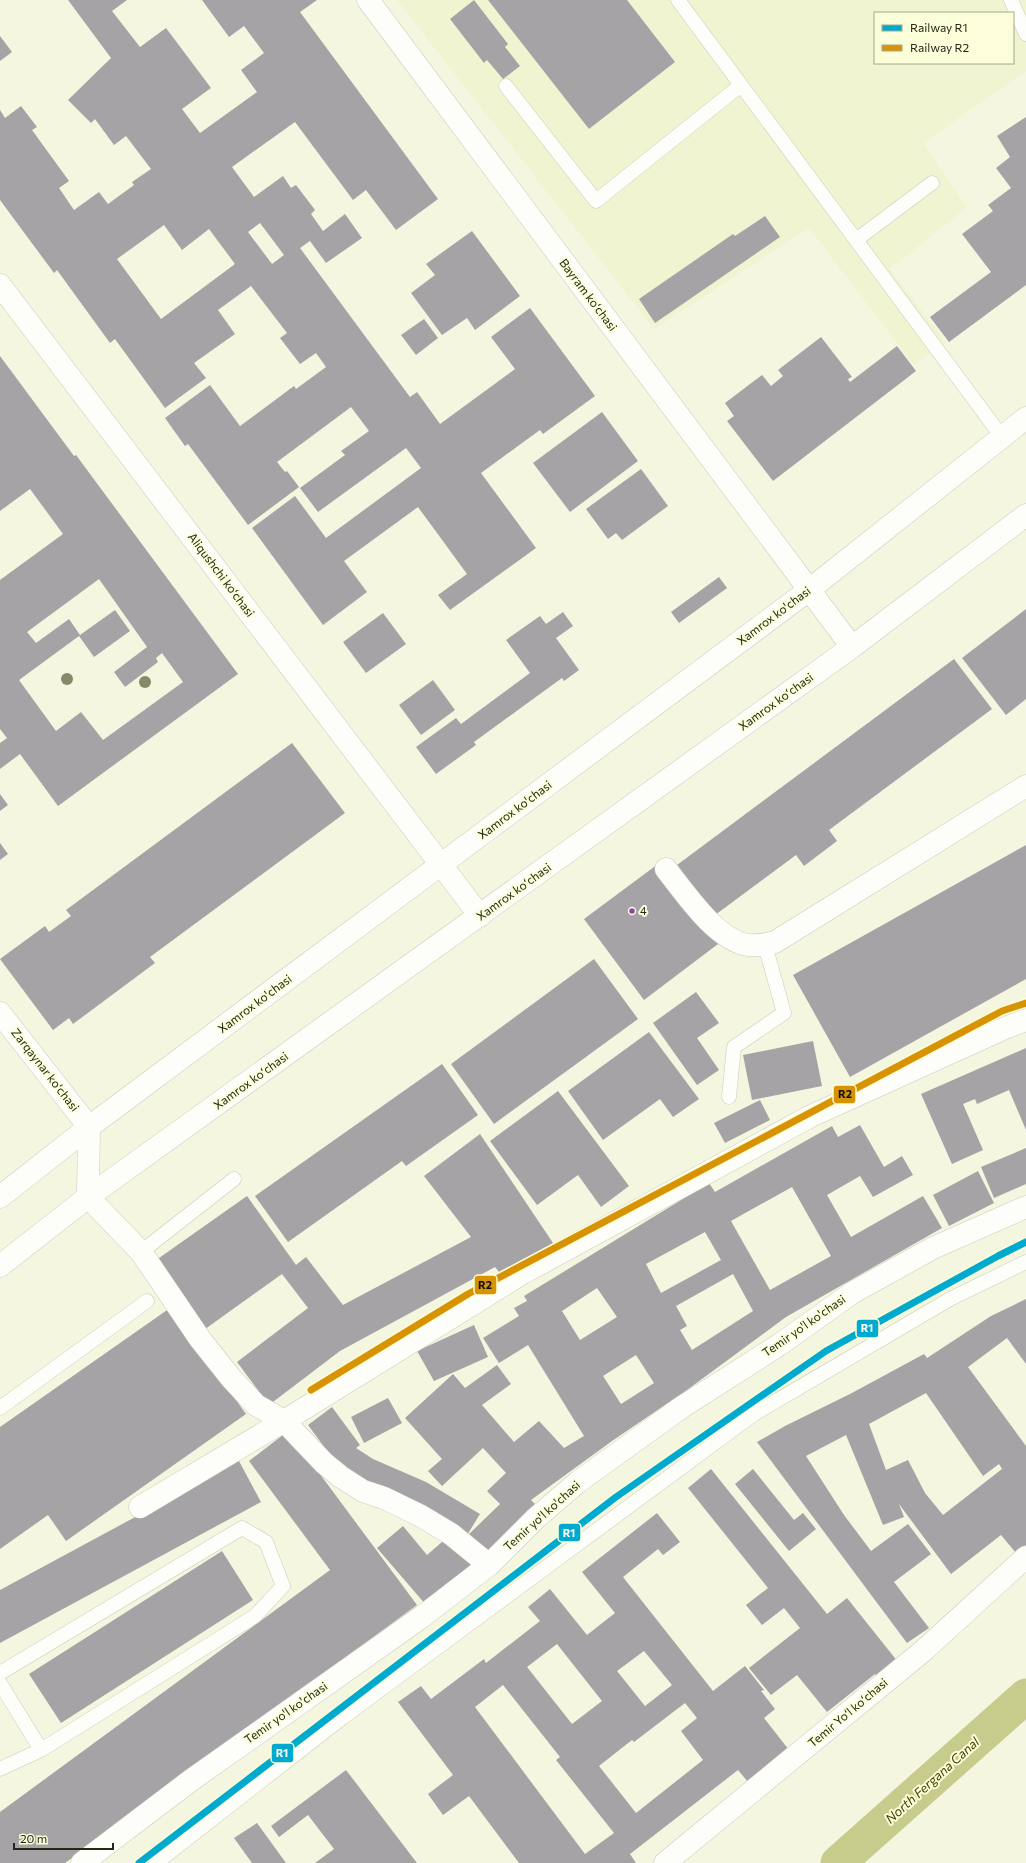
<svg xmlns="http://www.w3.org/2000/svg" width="1026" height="1863" font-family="Commissioner,sans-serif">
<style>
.built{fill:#f1f4d1;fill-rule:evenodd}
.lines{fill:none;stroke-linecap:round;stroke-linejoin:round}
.canal{stroke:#c7cb8c;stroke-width:35}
.building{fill:#a5a3a6;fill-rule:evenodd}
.lane-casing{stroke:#c9caba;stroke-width:15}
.street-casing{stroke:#c9caba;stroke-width:23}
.secondary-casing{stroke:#c9caba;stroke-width:23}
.lane{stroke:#fdfefa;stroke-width:14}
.street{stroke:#fdfefa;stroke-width:22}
.secondary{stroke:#fdfefa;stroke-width:22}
.rail-1-casing{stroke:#fbfed8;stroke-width:10}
.rail-2-casing{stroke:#fbfed8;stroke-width:10}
.rail-1{stroke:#00a9ce;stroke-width:7}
.rail-2{stroke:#d89304;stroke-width:7}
.tree{fill:#87896b}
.bus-dot{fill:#8e44ad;stroke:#fbfed8;stroke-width:1.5}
.labels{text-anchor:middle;stroke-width:4;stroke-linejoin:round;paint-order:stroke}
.bus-label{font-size:11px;fill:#262719;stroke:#fbfed8;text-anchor:start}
.street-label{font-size:12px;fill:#262719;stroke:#fbfed8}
.water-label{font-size:13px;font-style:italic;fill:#414301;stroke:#fbfed8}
.line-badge{stroke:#fbfed8;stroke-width:1.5}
.badge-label{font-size:11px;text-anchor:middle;font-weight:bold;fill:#fff}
.pale-badge-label{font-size:11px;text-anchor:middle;font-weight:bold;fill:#111}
</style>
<rect width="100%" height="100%" fill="#f4f6e0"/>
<path class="built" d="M 397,0 L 1026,0 L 1026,71 L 923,143 L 967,207 L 890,269 L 945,341 L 914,365 L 809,228 L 654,329 ZM 875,13 L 1013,13 L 1013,63 L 875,63 Z"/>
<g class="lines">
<path class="canal" d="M 838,1863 L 1026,1696"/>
</g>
<path class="building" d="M 68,0 L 127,0 L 112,11 L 140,47 L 166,28 L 211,88 L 182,109 L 200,133 L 257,92 L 241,70 L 264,53 L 244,26 L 229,37 L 202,0 L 317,0 L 300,12 L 438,199 L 396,230 L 366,190 L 353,200 L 295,122 L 232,167 L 254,197 L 283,176 L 291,188 L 296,185 L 315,210 L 311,214 L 323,231 L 345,214 L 362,238 L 326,263 L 310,241 L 300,248 L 410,397 L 417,392 L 440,424 L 515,369 L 491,337 L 530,308 L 595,396 L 543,434 L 540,430 L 481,473 L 536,548 L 450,610 L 438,595 L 467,574 L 418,507 L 344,561 L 367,592 L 323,625 L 252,528 L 295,496 L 326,538 L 421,468 L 406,448 L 318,512 L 300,488 L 345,455 L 341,451 L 369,431 L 351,407 L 277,462 L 285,472 L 287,471 L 299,487 L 248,525 L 188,444 L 185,446 L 165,418 L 210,385 L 240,426 L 294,386 L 296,389 L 326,367 L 316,353 L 300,364 L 280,338 L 287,333 L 251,286 L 218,310 L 235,334 L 194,363 L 206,378 L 165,408 L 115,339 L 110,343 L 57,270 L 54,273 L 0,200 L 0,110 L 5,118 L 21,106 L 37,127 L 32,130 L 69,181 L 59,188 L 74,210 L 99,192 L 108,204 L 134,185 L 132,182 L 151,169 L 126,136 L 114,145 L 95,119 L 91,123 L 68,100 L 111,58 ZM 260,223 L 284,255 L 272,264 L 248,232 ZM 164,225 L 182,250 L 209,229 L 235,264 L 161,319 L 117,259 Z
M 474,0 L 508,44 L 505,47 L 520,66 L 503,79 L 487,60 L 484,63 L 450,19 Z
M 488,0 L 627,0 L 675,62 L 589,129 Z
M 0,36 L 12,52 L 0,61 Z
M 1026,117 L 1026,285 L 949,342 L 930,317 L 991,272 L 962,234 L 993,211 L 988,205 L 1011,188 L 996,168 L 1010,157 L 997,136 Z
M 765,216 L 780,237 L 655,323 L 639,299 L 733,234 L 735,236 Z
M 472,231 L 520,296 L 475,330 L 467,318 L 442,335 L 411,293 L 435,275 L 426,264 Z
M 424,319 L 438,338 L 416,355 L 401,335 Z
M 821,337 L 852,377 L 848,379 L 850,382 L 897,346 L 916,371 L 773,481 L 727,421 L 734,416 L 725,403 L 762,375 L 771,386 L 783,376 L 778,370 Z
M 0,356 L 74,456 L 76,455 L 238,674 L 58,806 L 20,754 L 0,769 L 0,743 L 7,738 L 0,729 L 0,580 L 63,534 L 30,489 L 0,511 ZM 99,579 L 147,647 L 114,672 L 125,687 L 158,662 L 156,658 L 162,653 L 183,682 L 103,740 L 81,712 L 56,731 L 19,680 L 79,636 L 94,657 L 130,631 L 115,610 L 80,635 L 69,619 L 36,643 L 27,632 Z
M 602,412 L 638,461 L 570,512 L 533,463 Z
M 641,469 L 668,506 L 622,540 L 616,533 L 608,539 L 586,509 Z
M 719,577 L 727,588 L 679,623 L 671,612 Z
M 1026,609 L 1026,699 L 1006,715 L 962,658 Z
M 563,612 L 573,626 L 556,638 L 579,670 L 564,681 L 562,678 L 474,742 L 476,745 L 436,774 L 416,747 L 456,718 L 461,724 L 530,673 L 506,640 L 540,616 L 546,624 Z
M 383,613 L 406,644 L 366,673 L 343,642 Z
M 954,659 L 992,709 L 829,830 L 837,841 L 804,866 L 796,855 L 711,918 L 673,868 Z
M 433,680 L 455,710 L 421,735 L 399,705 Z
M 292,743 L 345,813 L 150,957 L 155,963 L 73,1024 L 69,1018 L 53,1030 L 0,959 L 45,926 L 49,932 L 71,916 L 66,910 Z
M 0,794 L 8,805 L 0,811 Z
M 0,843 L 8,854 L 0,860 Z
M 1026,845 L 1026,979 L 850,1077 L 793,975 Z
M 658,864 L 718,944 L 644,1000 L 584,919 Z
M 594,959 L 638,1019 L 494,1124 L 451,1064 Z
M 696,992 L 719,1023 L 697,1038 L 719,1070 L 697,1085 L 653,1023 Z
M 649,1032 L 699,1099 L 673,1117 L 660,1099 L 603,1140 L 568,1091 Z
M 813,1041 L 822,1086 L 752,1100 L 743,1055 Z
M 1026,1048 L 1026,1130 L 1009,1090 L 977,1104 L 975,1099 L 963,1104 L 983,1150 L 952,1164 L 921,1094 Z
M 442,1064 L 478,1115 L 406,1166 L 402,1161 L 288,1242 L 255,1196 Z
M 558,1091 L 629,1186 L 601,1207 L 578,1175 L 537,1205 L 490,1141 Z
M 760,1100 L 770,1120 L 725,1143 L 714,1123 Z
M 860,1125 L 884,1167 L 902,1156 L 913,1175 L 873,1197 L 860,1176 L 827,1195 L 851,1237 L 923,1196 L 942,1228 L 786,1317 L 687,1390 L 612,1441 L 531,1500 L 536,1505 L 483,1556 L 466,1537 L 500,1504 L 487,1491 L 506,1473 L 483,1448 L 442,1486 L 428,1471 L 442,1459 L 405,1418 L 453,1374 L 465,1388 L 497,1365 L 511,1384 L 482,1405 L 514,1442 L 539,1421 L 564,1448 L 584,1436 L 528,1345 L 499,1363 L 483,1338 L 519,1316 L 514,1308 L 527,1301 L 524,1296 L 709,1183 L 715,1192 L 832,1126 L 838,1137 ZM 792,1187 L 831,1256 L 770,1290 L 731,1221 ZM 705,1232 L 721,1260 L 661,1293 L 646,1264 ZM 733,1274 L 753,1311 L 692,1350 L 680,1330 L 687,1326 L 676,1306 ZM 597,1288 L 617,1317 L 580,1340 L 562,1311 ZM 636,1355 L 654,1383 L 621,1404 L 603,1376 Z
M 480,1134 L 553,1243 L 499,1272 L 495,1267 L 340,1351 L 269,1405 L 237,1362 L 308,1308 L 282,1274 L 201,1332 L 152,1263 L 247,1196 L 296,1265 L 306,1257 L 343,1305 L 471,1237 L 424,1176 Z
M 1026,1148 L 1026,1184 L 994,1198 L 981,1167 Z
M 978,1171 L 994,1203 L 949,1226 L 933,1195 Z
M 1026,1299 L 1026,1364 L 1007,1338 L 968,1367 L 1026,1446 L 1026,1545 L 1016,1553 L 1001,1535 L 951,1574 L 899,1504 L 904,1517 L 883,1525 L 846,1435 L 806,1456 L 844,1515 L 871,1551 L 908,1524 L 931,1554 L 894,1582 L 929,1628 L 907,1643 L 757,1442 L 785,1426 L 850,1394 L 924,1354 L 927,1358 L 991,1316 ZM 926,1393 L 983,1476 L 999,1464 L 1002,1469 L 943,1515 L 925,1493 L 908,1460 L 886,1470 L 869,1424 Z
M 170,1308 L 246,1414 L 66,1541 L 48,1515 L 0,1549 L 0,1427 Z
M 474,1325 L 488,1357 L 434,1381 L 417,1351 Z
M 388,1398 L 402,1423 L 364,1443 L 351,1417 Z
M 332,1407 L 360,1445 L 356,1448 L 373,1459 L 426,1482 L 480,1514 L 464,1540 L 361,1485 L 328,1452 L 308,1425 Z
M 288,1431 L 417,1605 L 65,1863 L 0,1863 L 0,1812 L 330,1570 L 249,1461 Z
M 239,1461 L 261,1502 L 0,1643 L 0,1590 Z
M 711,1469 L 827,1614 L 847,1598 L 898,1662 L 878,1678 L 875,1674 L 827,1712 L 797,1675 L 771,1695 L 749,1668 L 800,1628 L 784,1608 L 762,1625 L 746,1605 L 768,1588 L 688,1488 Z
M 753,1469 L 794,1520 L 803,1513 L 816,1529 L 789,1551 L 735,1484 Z
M 657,1513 L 680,1542 L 663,1555 L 658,1549 L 623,1577 L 713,1691 L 745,1666 L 764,1690 L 761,1691 L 775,1709 L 764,1718 L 789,1750 L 748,1782 L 738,1770 L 630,1854 L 636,1863 L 519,1863 L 469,1796 L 443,1815 L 428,1794 L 453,1775 L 398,1702 L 421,1686 L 431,1699 L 484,1659 L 486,1663 L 540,1621 L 528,1607 L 550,1589 L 587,1635 L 615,1613 L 582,1572 ZM 557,1644 L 602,1701 L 572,1724 L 527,1667 ZM 644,1651 L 672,1685 L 645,1706 L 617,1671 ZM 503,1685 L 560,1757 L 556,1760 L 614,1833 L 585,1854 L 475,1707 ZM 685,1703 L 697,1718 L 681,1731 L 703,1760 L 636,1813 L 599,1766 L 632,1740 L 634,1742 Z
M 403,1526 L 427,1555 L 450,1535 L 479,1560 L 426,1605 L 377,1548 Z
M 222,1551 L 253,1600 L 61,1723 L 29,1674 Z
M 346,1770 L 391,1829 L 417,1863 L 315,1863 L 334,1849 L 308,1815 L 279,1837 L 271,1826 Z
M 257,1823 L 286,1863 L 252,1863 L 234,1838 Z"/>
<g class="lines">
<g class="lane-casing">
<path id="lane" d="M 678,0 L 1002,437
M 1011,0 L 1026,34
M 506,86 L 596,201 L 741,85
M 856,240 L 932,183
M 729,1097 L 734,1047 L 784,1013 L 765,945
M 141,1252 L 234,1179
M 0,1408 L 147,1301
M 0,1673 L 242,1528 L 266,1542 L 283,1586 L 255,1616 L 41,1750 L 0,1769
M 0,1683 L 41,1750
M 156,1863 L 342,1718 L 754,1414 L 950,1299 L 1026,1262"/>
</g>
<g class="street-casing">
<path id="street" d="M 368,0 L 852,647
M 0,285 L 480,916
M 666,869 C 685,893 716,940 748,945 C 757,946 767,944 775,942 L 1026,786
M 0,1013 L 89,1127 L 88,1197 L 141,1252 L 200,1339 L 231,1378 L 256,1405 L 284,1421 L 523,1273 L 811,1116 L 1005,1028 L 1026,1020
M 140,1507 L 284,1421 L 324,1463 L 341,1477 L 363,1491 L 384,1498 L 421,1516 L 451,1534 L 489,1565
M 82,1863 L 190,1781 L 423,1616 L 489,1565 L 536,1518 L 578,1482 L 682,1407 L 779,1345 L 852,1293 L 933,1248 L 1026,1207"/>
</g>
<g class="secondary-casing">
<path id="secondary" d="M 0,1197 L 89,1127 L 809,590 L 1026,418
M 0,1266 L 88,1197 L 852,647 L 1026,515
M 665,1863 L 923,1651 L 1026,1557"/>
</g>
<use href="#lane" class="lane"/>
<use href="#street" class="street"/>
<use href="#secondary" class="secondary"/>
<g class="rail-1-casing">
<path id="rail-1" d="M 139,1863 L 616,1497 L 826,1351 L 998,1256 L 1026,1242"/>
</g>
<g class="rail-2-casing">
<path id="rail-2" d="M 311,1390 L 468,1294 L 1002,1011 L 1026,1003"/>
</g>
<use href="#rail-1" class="rail-1"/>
<use href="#rail-2" class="rail-2"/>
</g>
<g class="tree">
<circle cx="67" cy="679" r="6"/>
<circle cx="145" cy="682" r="6"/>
</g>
<circle class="bus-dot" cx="632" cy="911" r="3.5"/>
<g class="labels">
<g class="bus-label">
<text x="640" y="915">4</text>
</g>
<g class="street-label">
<text transform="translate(588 295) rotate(53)" y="4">Bayram ko‘chasi</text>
<text transform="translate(221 575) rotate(53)" y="4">Aliqushchi ko‘chasi</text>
<text transform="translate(774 616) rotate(-37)" y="4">Xamrox ko'chasi</text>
<text transform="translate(776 702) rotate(-36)" y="4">Xamrox koʻchasi</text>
<text transform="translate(515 810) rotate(-37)" y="4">Xamrox ko'chasi</text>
<text transform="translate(514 892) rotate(-36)" y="4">Xamrox koʻchasi</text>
<text transform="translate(255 1004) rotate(-37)" y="4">Xamrox ko'chasi</text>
<text transform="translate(45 1070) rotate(52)" y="4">Zarqaynar ko‘chasi</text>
<text transform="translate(251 1081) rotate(-36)" y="4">Xamrox koʻchasi</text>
<text transform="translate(804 1326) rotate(-35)" y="4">Temir yo'l ko'chasi</text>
<text transform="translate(542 1516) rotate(-42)" y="4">Temir yo'l ko'chasi</text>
<text transform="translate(286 1713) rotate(-35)" y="4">Temir yo'l ko'chasi</text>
<text transform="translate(848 1713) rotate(-40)" y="4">Temir Yoʻl koʻchasi</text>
</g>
<g class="water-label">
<text transform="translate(932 1780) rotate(-42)" y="5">North Fergana Canal</text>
</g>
</g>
<g class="line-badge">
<rect x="833" y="1085" width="23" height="19" rx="4" fill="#d89304"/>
<rect x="474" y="1275" width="23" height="20" rx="4" fill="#d89304"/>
<rect x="856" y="1319" width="23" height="19" rx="4" fill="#00a9ce"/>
<rect x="558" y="1523" width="23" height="19" rx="4" fill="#00a9ce"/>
<rect x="271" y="1743" width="23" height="20" rx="4" fill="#00a9ce"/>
</g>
<g class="badge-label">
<text x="867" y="1332">R1</text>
<text x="569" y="1537">R1</text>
<text x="282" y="1757">R1</text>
</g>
<g class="pale-badge-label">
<text x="845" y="1098">R2</text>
<text x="485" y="1289">R2</text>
</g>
<rect x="874" y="12" width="140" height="52" fill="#fbfed8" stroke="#a6a88c"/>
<rect x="882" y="25" width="20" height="6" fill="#00a9ce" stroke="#a6a88c"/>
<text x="910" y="32" font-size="12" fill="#262719">Railway R1</text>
<rect x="882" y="45" width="20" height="6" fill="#d89304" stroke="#a6a88c"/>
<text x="910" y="52" font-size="12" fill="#262719">Railway R2</text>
<path d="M14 1843v6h99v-6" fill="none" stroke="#262719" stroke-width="2"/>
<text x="20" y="1843" font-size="12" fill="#262719" stroke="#fbfed8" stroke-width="3" paint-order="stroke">20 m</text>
</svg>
